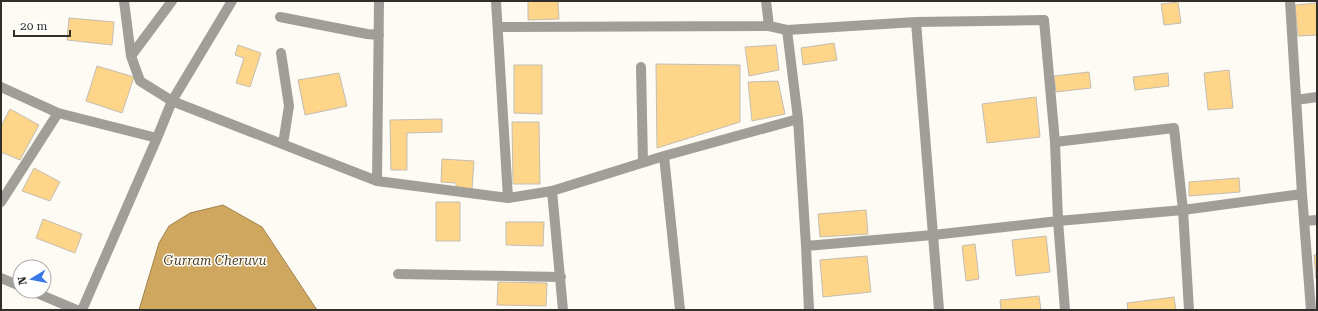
<svg xmlns="http://www.w3.org/2000/svg" width="1318" height="311" font-family="'Roboto Serif',serif">
<style>
.water{fill:#d0a75e;stroke:#a0834f}
.building{fill:#ffd58a;stroke:#c3bdb3}
.lines{fill:none;stroke-linecap:round;stroke-linejoin:round}
.minor{stroke:#a09e99;stroke-width:10}
.labels{text-anchor:middle;stroke-width:3;stroke-linejoin:round;paint-order:stroke}
.water-label{font-size:13px;font-style:italic;fill:#4f3d1d;stroke:#fff}
</style>
<rect width="100%" height="100%" fill="#fefbf4"/>
<path class="water" d="M 223,205 L 262,227 L 317,310 L 139,310 L 159,243 L 169,226 L 190,213 Z"/>
<path class="building" d="M 528,1 L 558,1 L 559,19 L 528,20 Z
M 1178,2 L 1181,23 L 1164,25 L 1161,4 Z
M 1317,3 L 1317,35 L 1298,36 L 1295,5 Z
M 69,18 L 114,22 L 112,45 L 67,40 Z
M 834,43 L 837,60 L 803,65 L 801,48 Z
M 238,45 L 261,53 L 250,87 L 236,83 L 244,58 L 235,55 Z
M 776,45 L 779,70 L 749,76 L 745,47 Z
M 656,64 L 740,65 L 740,122 L 657,148 Z
M 514,65 L 542,65 L 542,114 L 514,113 Z
M 97,66 L 134,77 L 122,113 L 86,101 Z
M 1229,70 L 1233,108 L 1208,110 L 1204,73 Z
M 1089,72 L 1091,88 L 1056,92 L 1054,76 Z
M 339,73 L 347,106 L 305,115 L 298,80 Z
M 1168,73 L 1169,86 L 1135,90 L 1133,77 Z
M 778,81 L 785,114 L 752,121 L 748,82 Z
M 1036,97 L 1040,137 L 987,143 L 982,104 Z
M 10,109 L 39,125 L 20,160 L 1,152 L 1,126 Z
M 442,119 L 442,132 L 407,133 L 407,170 L 391,170 L 390,120 Z
M 512,122 L 539,122 L 540,184 L 513,184 Z
M 442,159 L 474,161 L 472,189 L 456,188 L 456,183 L 441,182 Z
M 34,168 L 60,182 L 50,201 L 22,191 Z
M 1239,178 L 1240,192 L 1189,196 L 1189,182 Z
M 436,202 L 460,202 L 460,241 L 436,241 Z
M 866,210 L 868,234 L 820,237 L 818,214 Z
M 43,219 L 82,234 L 75,253 L 36,238 Z
M 506,222 L 544,222 L 543,246 L 506,245 Z
M 1046,236 L 1050,272 L 1016,276 L 1012,240 Z
M 975,244 L 979,279 L 966,281 L 962,246 Z
M 1314,255 L 1317,255 L 1317,279 L 1316,279 Z
M 867,256 L 871,292 L 823,297 L 820,260 Z
M 498,282 L 547,283 L 546,306 L 497,305 Z
M 1039,296 L 1041,310 L 1001,310 L 1000,300 Z
M 1174,297 L 1176,310 L 1128,310 L 1127,303 Z"/>
<g class="lines">
<path class="minor" d="M 124,1 L 131,56 L 140,81 L 172,101 L 377,181 L 508,198 L 552,191 L 664,156 L 798,119
M 496,1 L 508,198
M 766,1 L 769,26
M 1290,1 L 1302,194 L 1311,310
M 280,17 L 367,34 L 379,35
M 916,22 L 939,310
M 499,27 L 769,26 L 787,30 L 916,22 L 1044,20 L 1055,142 L 1058,221 L 1065,310
M 787,30 L 798,119 L 806,246 L 809,310
M 281,53 L 289,106 L 283,144
M 131,56 L 172,1
M 641,67 L 643,162
M 1,87 L 58,113 L 157,138
M 1296,100 L 1317,97
M 1055,142 L 1174,128 L 1183,210 L 1189,310
M 664,156 L 680,310
M 377,181 L 379,1
M 552,191 L 563,310
M 1,202 L 58,113
M 1304,221 L 1317,220
M 806,246 L 933,235 L 1058,221 L 1183,210 L 1302,194
M 398,274 L 561,277
M 1,278 L 20,286
M 32,291 L 77,310
M 82,310 L 157,138 L 172,101 L 232,1"/>
</g>
<g class="labels">
<g class="water-label">
<text x="215" y="265">Gurram Cheruvu</text>
</g>
</g>
<rect width="1318" height="311" fill="none" stroke="#312f2b" stroke-width="4"/>
<g transform="translate(32 279) rotate(260)"><circle r="19" fill="#ffffff" stroke="#adacaa"/>
<path d="M0-3L7 15L0 10L-7 15Z" fill="#3a78e7"/>
<text y="-6" font-size="11" font-weight="bold" text-anchor="middle" fill="#312f2b">N</text>
</g>
<path d="M14 30v6h56v-6" fill="none" stroke="#312f2b" stroke-width="2"/>
<text x="20" y="30" font-size="12" fill="#312f2b" stroke="#ffffff" stroke-width="3" paint-order="stroke">20 m</text>
</svg>
